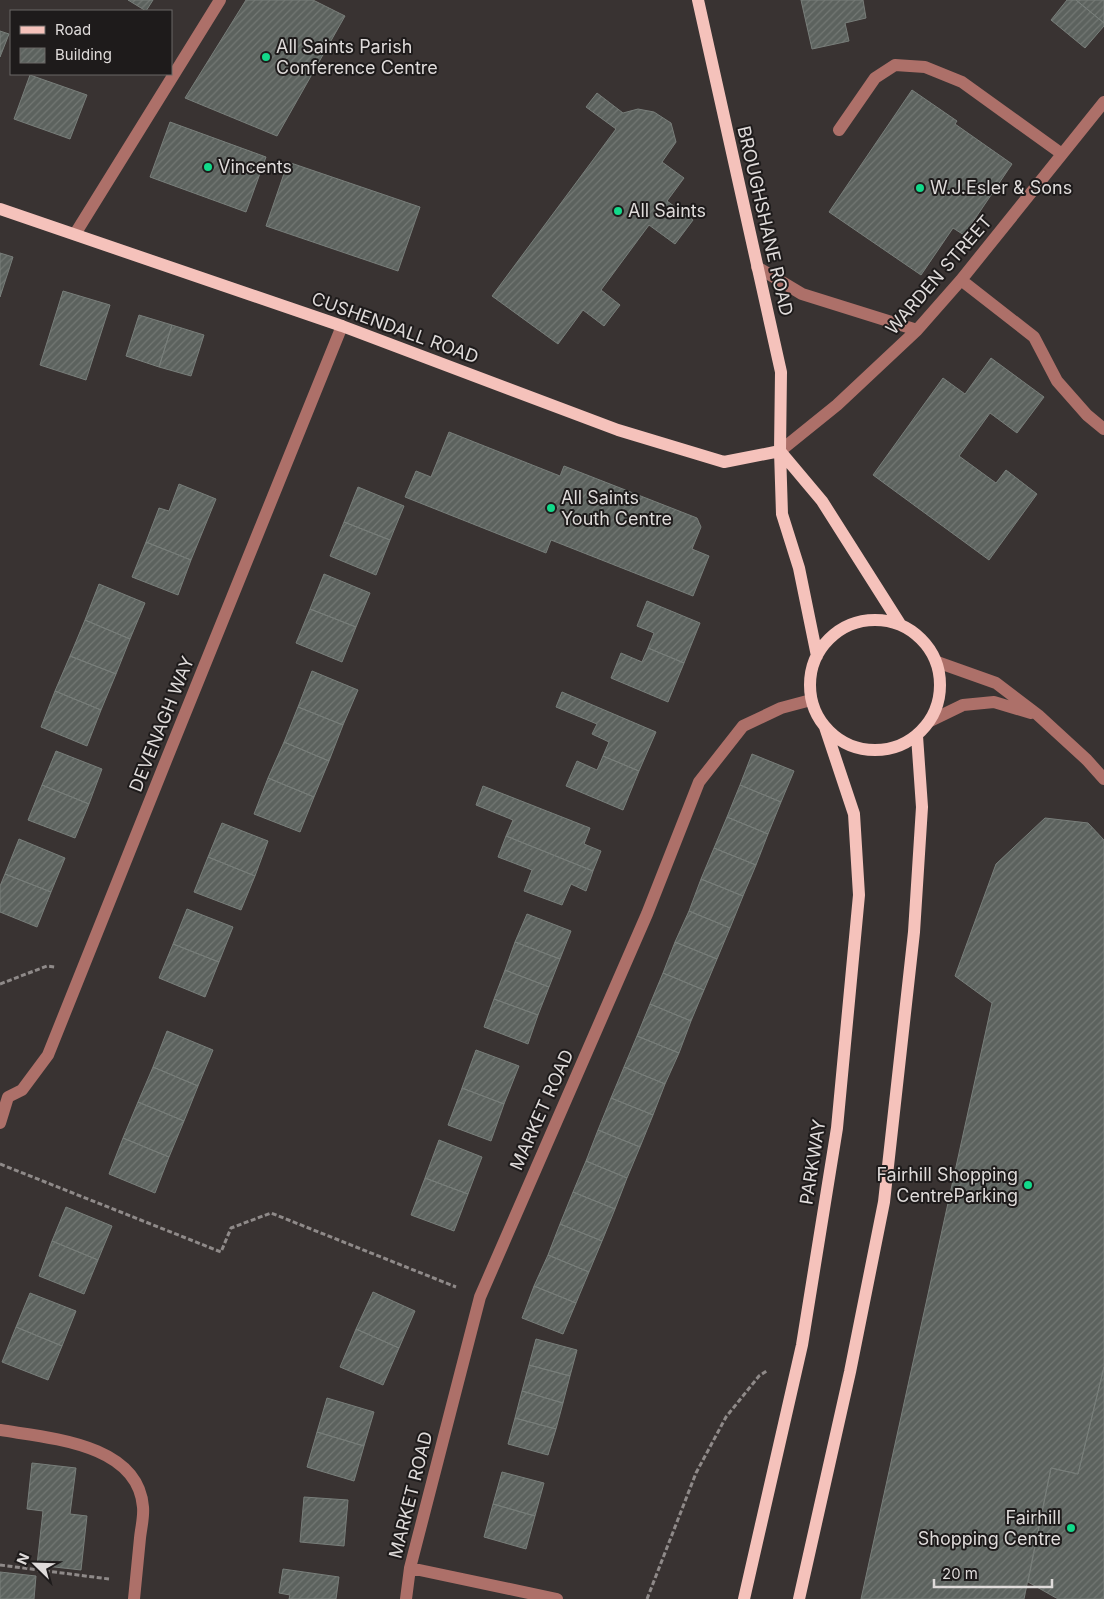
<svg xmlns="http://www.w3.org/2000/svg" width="1104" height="1599" font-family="Inter,sans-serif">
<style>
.building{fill:url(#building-hatch);stroke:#787e7a}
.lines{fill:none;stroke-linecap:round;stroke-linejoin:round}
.path{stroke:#8f8a89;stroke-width:3;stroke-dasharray:5 2.5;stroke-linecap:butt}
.minor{stroke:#ad7069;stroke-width:12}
.major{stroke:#f5c2bb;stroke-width:12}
.poi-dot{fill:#12d98a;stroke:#1e1b1b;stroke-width:2}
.labels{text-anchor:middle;stroke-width:4;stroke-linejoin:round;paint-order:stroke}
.poi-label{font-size:18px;fill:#dfdbda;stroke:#1e1b1b;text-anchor:start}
.street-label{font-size:18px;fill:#dfdbda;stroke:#1e1b1b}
</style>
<defs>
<pattern id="building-hatch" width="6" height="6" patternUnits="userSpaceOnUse" patternTransform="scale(1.25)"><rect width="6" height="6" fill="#5c625e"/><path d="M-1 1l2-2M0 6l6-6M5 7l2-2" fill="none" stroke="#737874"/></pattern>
</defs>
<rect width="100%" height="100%" fill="#393332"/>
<path class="building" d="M 128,0 L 153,0 L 146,11 Z
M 246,0 L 313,0 L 345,16 L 277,136 L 185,98 Z
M 801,0 L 863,0 L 866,18 L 845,23 L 849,41 L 812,49 Z
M 1067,0 L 1076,0 L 1104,23 L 1104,26 L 1085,48 L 1051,20 Z
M 1076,0 L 1104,0 L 1104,23 Z
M 0,31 L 9,34 L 0,57 Z
M 30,75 L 87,95 L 70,139 L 14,119 Z
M 912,90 L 957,121 L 955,124 L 1012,164 L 964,235 L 953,228 L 921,275 L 829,212 Z
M 597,93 L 623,113 L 638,109 L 654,112 L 671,123 L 676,142 L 662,162 L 684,178 L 667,201 L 693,220 L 675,244 L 649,225 L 601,290 L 620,305 L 604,326 L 583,310 L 558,344 L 492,296 L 616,129 L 586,107 Z
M 170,122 L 266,157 L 246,212 L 150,177 Z
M 288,162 L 420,207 L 398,271 L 266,226 Z
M 0,253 L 13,257 L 0,297 Z
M 63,291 L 110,305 L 86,380 L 40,365 Z
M 139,315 L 172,325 L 159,367 L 126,356 Z
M 172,325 L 204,335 L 191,376 L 159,367 Z
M 991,358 L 1044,397 L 1017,433 L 990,413 L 959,456 L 996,483 L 1006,470 L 1037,494 L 989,560 L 873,475 L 943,378 L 965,394 Z
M 449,432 L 560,476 L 564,466 L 697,518 L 701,527 L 692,549 L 709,556 L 693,596 L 551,540 L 546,553 L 405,497 L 416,471 L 431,477 Z
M 179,484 L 216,499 L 191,560 L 146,542 L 159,508 L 169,511 Z
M 358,487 L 404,506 L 390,540 L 344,522 Z
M 344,522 L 390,540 L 376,575 L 330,556 Z
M 146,542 L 191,560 L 178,595 L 132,577 Z
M 324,574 L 370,593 L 356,627 L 310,609 Z
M 99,584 L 145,603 L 130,639 L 85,620 Z
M 647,601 L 700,623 L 684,663 L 648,648 L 654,633 L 637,626 Z
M 310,609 L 356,627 L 342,662 L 296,643 Z
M 85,620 L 130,639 L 116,674 L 70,656 Z
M 648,648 L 684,663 L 668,702 L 611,678 L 621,653 L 642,662 Z
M 70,656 L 116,674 L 101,710 L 55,691 Z
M 312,671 L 358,690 L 343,725 L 298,707 Z
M 55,691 L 101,710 L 87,746 L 41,727 Z
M 562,692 L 656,732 L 639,771 L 603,756 L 609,742 L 592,734 L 597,724 L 556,707 Z
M 298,707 L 343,725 L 329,761 L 284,742 Z
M 284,742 L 329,761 L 314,797 L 268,778 Z
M 56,751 L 102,769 L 89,804 L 42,785 Z
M 752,754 L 794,771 L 781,802 L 740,785 Z
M 603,756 L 639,771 L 623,810 L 566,786 L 577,761 L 597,770 Z
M 268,778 L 314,797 L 300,832 L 254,814 Z
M 42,785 L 89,804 L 75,838 L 28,820 Z
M 740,785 L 781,802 L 768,834 L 727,817 Z
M 483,786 L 590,828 L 584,844 L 601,851 L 593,871 L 506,836 L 513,820 L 476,805 Z
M 727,817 L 768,834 L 756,865 L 714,848 Z
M 1045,818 L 1088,823 L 1104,840 L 1104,1367 L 1078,1474 L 1051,1468 L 1024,1599 L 861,1599 L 992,1003 L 955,976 L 996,864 Z
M 222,823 L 268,841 L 255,876 L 208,857 Z
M 506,836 L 593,871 L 586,891 L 571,884 L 562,905 L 524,891 L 532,870 L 498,857 Z
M 19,839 L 65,858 L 51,892 L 5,874 Z
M 714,848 L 756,865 L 743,896 L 701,879 Z
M 208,857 L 255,876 L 241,910 L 194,892 Z
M 5,874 L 51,892 L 37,927 L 0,912 L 0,886 Z
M 701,879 L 743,896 L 730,928 L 689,911 Z
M 187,909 L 233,927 L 219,962 L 173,944 Z
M 689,911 L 730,928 L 717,959 L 675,942 Z
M 527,914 L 571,931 L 560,959 L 515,942 Z
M 515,942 L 560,959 L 549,987 L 505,970 Z
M 675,942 L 717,959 L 704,990 L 663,973 Z
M 173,944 L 219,962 L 205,997 L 159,978 Z
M 505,970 L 549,987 L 538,1015 L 494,999 Z
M 663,973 L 704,990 L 691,1021 L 650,1004 Z
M 494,999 L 538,1015 L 528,1044 L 484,1027 Z
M 650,1004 L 691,1021 L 679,1053 L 637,1036 Z
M 167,1031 L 213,1050 L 198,1086 L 153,1067 Z
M 637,1036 L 679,1053 L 665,1084 L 624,1067 Z
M 476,1050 L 519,1066 L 504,1104 L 462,1088 Z
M 153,1067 L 198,1086 L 184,1121 L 138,1102 Z
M 624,1067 L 665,1084 L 653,1115 L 611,1098 Z
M 462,1088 L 504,1104 L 491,1141 L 448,1125 Z
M 611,1098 L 653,1115 L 640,1147 L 598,1130 Z
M 138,1102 L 184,1121 L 169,1157 L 123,1138 Z
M 598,1130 L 640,1147 L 627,1178 L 586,1161 Z
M 123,1138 L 169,1157 L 155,1193 L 109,1174 Z
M 439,1140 L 482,1157 L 468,1194 L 425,1178 Z
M 586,1161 L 627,1178 L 615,1209 L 573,1192 Z
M 425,1178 L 468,1194 L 454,1231 L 411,1215 Z
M 573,1192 L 615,1209 L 602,1241 L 560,1224 Z
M 66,1207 L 112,1226 L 98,1260 L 52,1241 Z
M 560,1224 L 602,1241 L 589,1272 L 548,1255 Z
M 52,1241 L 98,1260 L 84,1294 L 39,1276 Z
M 548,1255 L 589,1272 L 576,1303 L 534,1286 Z
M 534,1286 L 576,1303 L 563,1334 L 522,1318 Z
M 373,1292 L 415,1311 L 399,1348 L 356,1329 Z
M 30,1293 L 76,1311 L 62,1346 L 16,1327 Z
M 16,1327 L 62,1346 L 48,1380 L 2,1362 Z
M 356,1329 L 399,1348 L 383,1385 L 340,1367 Z
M 536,1339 L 577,1350 L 570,1376 L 529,1365 Z
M 529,1365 L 570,1376 L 563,1403 L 522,1391 Z
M 1104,1367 L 1104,1599 L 1058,1599 L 1028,1582 L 1051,1468 L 1078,1474 Z
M 522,1391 L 563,1403 L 556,1429 L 515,1418 Z
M 327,1398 L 374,1412 L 364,1446 L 317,1432 Z
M 515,1418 L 556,1429 L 548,1455 L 508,1444 Z
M 317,1432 L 364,1446 L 354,1481 L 307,1467 Z
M 32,1463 L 76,1468 L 70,1514 L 87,1516 L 81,1570 L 37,1565 L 43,1511 L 27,1509 Z
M 502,1472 L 544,1483 L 535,1516 L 493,1504 Z
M 304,1497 L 348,1500 L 344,1546 L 300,1542 Z
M 493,1504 L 535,1516 L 526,1549 L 484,1537 Z
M 283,1569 L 339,1577 L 336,1599 L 289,1599 L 290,1595 L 279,1593 Z
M 0,1572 L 36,1576 L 34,1599 L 0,1599 Z"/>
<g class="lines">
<path class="path" d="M 0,984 L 47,966 L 55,967
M 0,1164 L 221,1252 L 231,1228 L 271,1213 L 456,1287
M 0,1565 L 109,1579
M 647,1599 L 696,1473 L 726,1417 L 759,1376 L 768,1370"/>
<path class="minor" d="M 839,130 L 875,78 L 895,65 L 925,67 L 962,82 L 1062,154
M 75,234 L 220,0
M 757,267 L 802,294 L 917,330
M 961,280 L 1034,337 L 1057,381 L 1087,415 L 1104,429
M 780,451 L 837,405 L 917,330 L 961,280 L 1104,102
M 937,662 L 996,683 L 1038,715 L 1087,760 L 1104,779
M 930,721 L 963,705 L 994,702 L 1031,713
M 0,1123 L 8,1097 L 22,1090 L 48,1055 L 167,758 L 342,326
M 0,1430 C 48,1438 138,1443 143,1507 C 144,1517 141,1528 140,1538 C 138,1558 136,1579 134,1599
M 410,1568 L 557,1599
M 406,1599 L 410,1568 L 480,1297 L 647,914 L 699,782 L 743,726 L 781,708 L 811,700"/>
<path class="major" d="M 698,0 L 781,372 L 780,451 L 782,514 L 799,568 L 817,656
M 0,209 L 342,326 L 618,430 L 724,462 L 780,451
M 780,451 L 822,501 L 900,624
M810 685a65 65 0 1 1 130 0a65 65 0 1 1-130 0Z
M 744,1599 L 802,1345 L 837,1128 L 859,895 L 854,814 L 825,727
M 799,1599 L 850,1372 L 884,1202 L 914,932 L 922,807 L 917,736"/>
</g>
<g class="poi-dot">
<circle cx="266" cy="57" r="5"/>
<circle cx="208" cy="167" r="5"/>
<circle cx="920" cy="188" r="5"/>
<circle cx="618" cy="211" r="5"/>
<circle cx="551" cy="508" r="5"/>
<circle cx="1028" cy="1185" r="5"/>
<circle cx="1071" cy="1528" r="5"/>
</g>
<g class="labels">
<g class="poi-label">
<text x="276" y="53">All Saints Parish<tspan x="276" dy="21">Conference Centre</tspan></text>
<text x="218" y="173">Vincents</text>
<text x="930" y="194">W.J.Esler &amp; Sons</text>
<text x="628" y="217">All Saints</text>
<text x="561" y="504">All Saints<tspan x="561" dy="21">Youth Centre</tspan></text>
<text x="1018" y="1181" text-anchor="end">Fairhill Shopping<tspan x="1018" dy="21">CentreParking</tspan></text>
<text x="1061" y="1524" text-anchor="end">Fairhill<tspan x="1061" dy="21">Shopping Centre</tspan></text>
</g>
<g class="street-label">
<text transform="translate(765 221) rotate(77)" y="6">BROUGHSHANE ROAD</text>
<text transform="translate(939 275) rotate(-49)" y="6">WARDEN STREET</text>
<text transform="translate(395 328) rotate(20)" y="6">CUSHENDALL ROAD</text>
<text transform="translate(162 724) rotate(-68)" y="6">DEVENAGH WAY</text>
<text transform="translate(542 1110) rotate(-66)" y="6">MARKET ROAD</text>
<text transform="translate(813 1162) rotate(-81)" y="6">PARKWAY</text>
<text transform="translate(411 1495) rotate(-76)" y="6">MARKET ROAD</text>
</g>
</g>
<rect x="10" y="10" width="162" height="65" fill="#1e1b1b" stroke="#6b6867"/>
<rect x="20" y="26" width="25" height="8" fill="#f5c2bb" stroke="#6b6867"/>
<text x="55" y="35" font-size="15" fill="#dfdbda">Road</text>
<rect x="20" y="48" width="25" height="15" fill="url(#building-hatch)" stroke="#6b6867"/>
<text x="55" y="60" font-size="15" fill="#dfdbda">Building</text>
<g transform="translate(35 1564) rotate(293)" stroke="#1e1b1b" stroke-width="4" paint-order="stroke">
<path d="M0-4L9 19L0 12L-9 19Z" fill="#dfdbda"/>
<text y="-8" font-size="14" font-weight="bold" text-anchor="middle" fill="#dfdbda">N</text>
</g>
<path d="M934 1579v8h118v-8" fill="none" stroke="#dfdbda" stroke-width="2.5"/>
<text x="942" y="1579" font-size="15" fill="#dfdbda" stroke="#1e1b1b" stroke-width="4" paint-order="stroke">20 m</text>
</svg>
